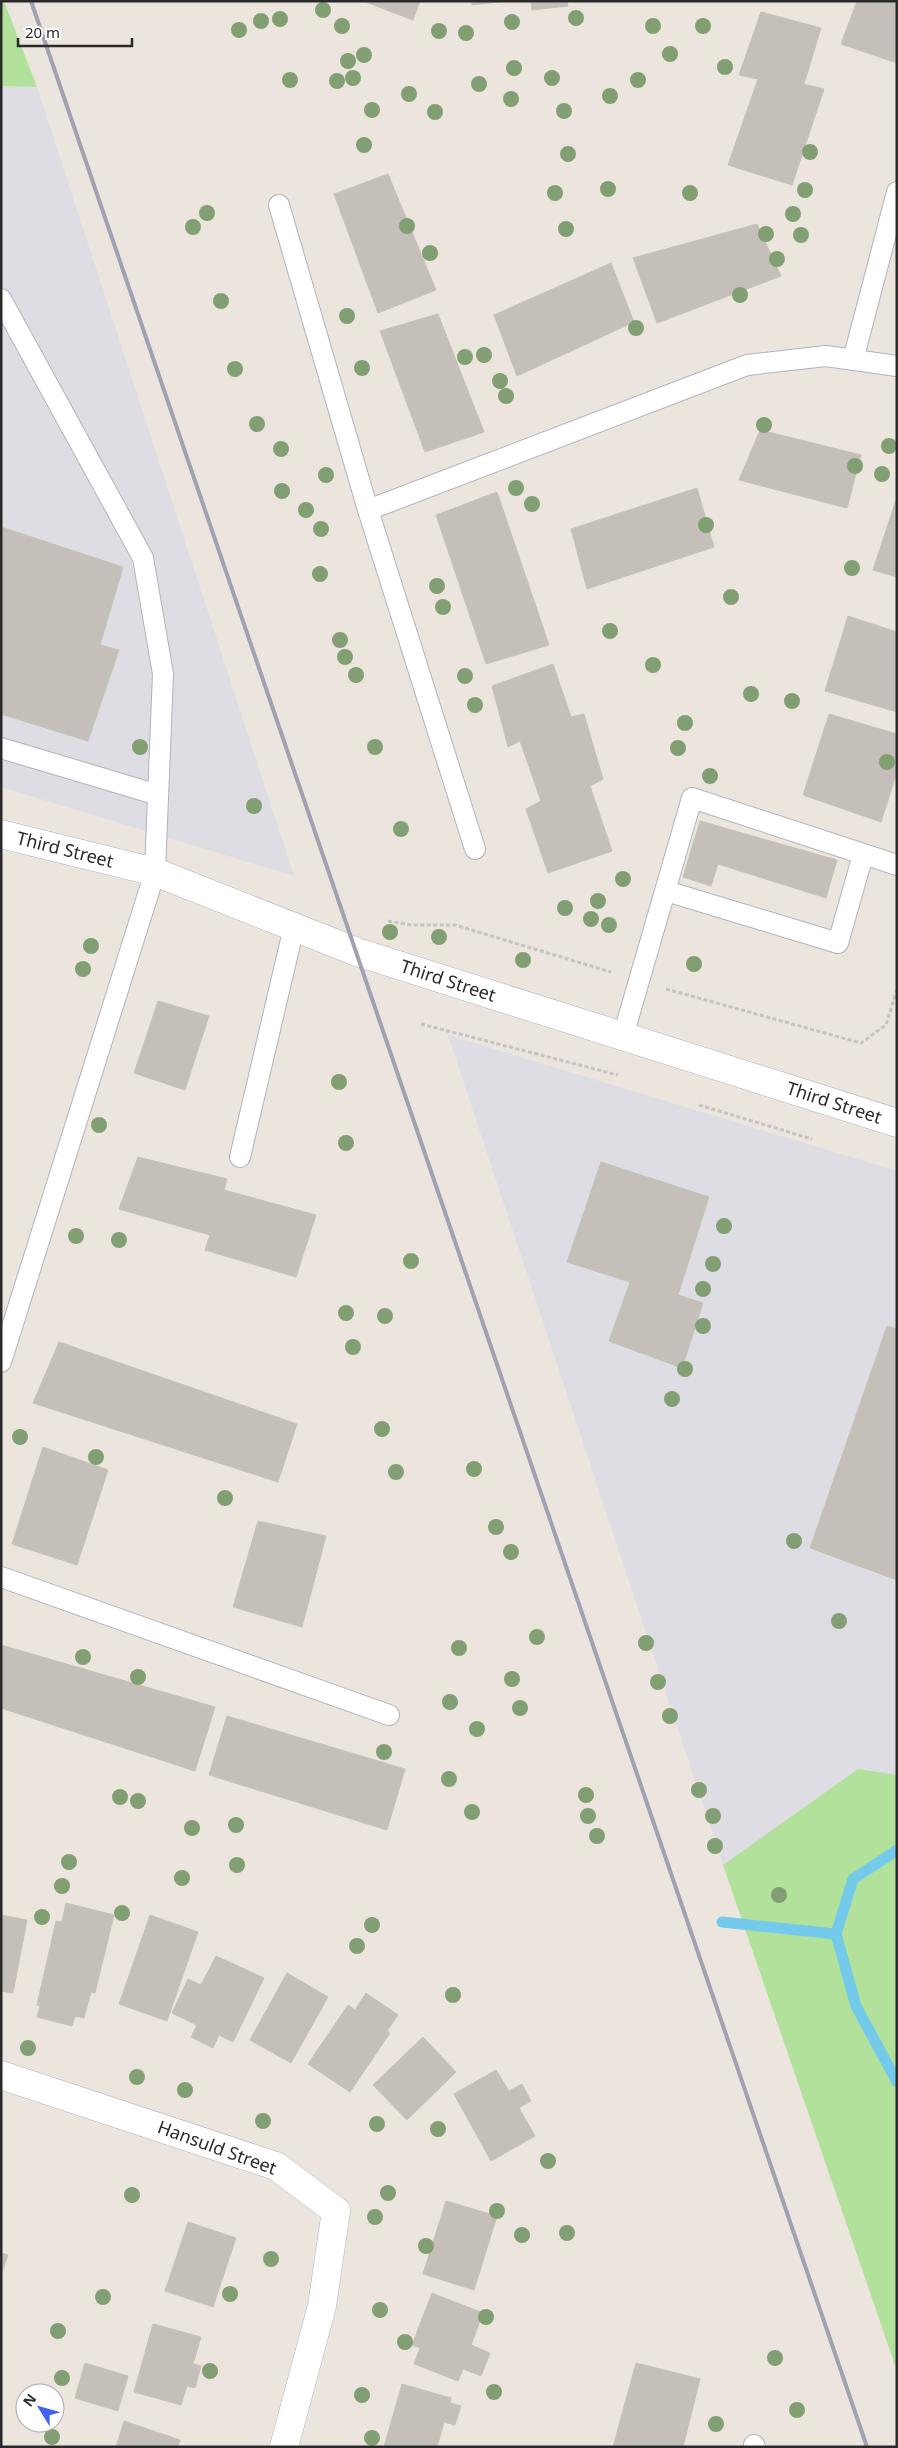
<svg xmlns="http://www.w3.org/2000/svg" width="898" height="2448" font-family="'Noto Sans',sans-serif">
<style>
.industrial{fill:#dfdde4}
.green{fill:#b2e19b}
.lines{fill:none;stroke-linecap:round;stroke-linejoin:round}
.stream{stroke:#73caea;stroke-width:11}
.building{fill:#c4bfb9;stroke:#c7c1b6}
.lane-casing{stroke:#b0b3bd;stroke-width:22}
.street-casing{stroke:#b0b3bd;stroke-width:29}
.secondary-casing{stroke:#b0b3bd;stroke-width:29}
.path{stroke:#c3c3c3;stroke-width:3;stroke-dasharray:4 2.5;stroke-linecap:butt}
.lane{stroke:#fff;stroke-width:20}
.street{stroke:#fff;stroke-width:28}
.secondary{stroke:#fff;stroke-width:28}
.rail{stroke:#a0a2b4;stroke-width:4}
.tree{fill:#829f73}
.labels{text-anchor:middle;stroke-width:4;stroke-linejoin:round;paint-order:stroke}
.street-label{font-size:18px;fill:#2a2a2a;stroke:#fff}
</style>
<rect width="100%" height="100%" fill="#ece5dd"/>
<path class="industrial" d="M 1,86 L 37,87 L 294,876 L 1,787 Z
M 448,1035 L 897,1171 L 897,1775 L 858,1769 L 723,1865 Z"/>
<path class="green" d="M 1,1 L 4,1 L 37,87 L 1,86 Z
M 858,1769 L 897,1775 L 897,2371 L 723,1865 Z"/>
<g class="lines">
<path class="stream" d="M 897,1850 L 853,1879 L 836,1934 L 856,2006 L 897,2082
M 722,1922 L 836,1934"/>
</g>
<path class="building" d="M 363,1 L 420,1 L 413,20 Z
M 472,1 L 507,1 L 472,5 Z
M 531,1 L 567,1 L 568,6 L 532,10 Z
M 857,1 L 897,2 L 897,63 L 841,44 Z
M 761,12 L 821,28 L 804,84 L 824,89 L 792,185 L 728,165 L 758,79 L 739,75 Z
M 388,174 L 436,290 L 378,313 L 334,194 Z
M 757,224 L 781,276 L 657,323 L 633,258 Z
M 611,263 L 634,322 L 517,376 L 494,315 Z
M 438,314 L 484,432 L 425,452 L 380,331 Z
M 760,430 L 861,455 L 847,508 L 739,480 Z
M 697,488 L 714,547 L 587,589 L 571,529 Z
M 497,492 L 549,645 L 486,664 L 436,515 Z
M 897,497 L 897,577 L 873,570 Z
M 1,527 L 123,567 L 100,645 L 119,650 L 88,741 L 1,714 Z
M 848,616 L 897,632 L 897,712 L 825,691 Z
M 553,664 L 571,717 L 584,714 L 603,779 L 590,786 L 612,851 L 548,873 L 526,809 L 541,801 L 520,741 L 508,747 L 492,686 Z
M 829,714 L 897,734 L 897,772 L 881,822 L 803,795 Z
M 700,821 L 837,860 L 826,898 L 718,864 L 711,886 L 683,877 Z
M 158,1001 L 209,1016 L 185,1090 L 134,1073 Z
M 138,1157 L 227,1179 L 224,1190 L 316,1215 L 296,1277 L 205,1250 L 210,1235 L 119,1209 Z
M 601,1162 L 709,1197 L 678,1295 L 703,1303 L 682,1368 L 609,1341 L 630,1282 L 567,1262 Z
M 887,1326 L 897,1329 L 897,1580 L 810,1548 Z
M 59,1342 L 297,1424 L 278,1482 L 33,1403 Z
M 43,1447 L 108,1470 L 77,1565 L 12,1544 Z
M 258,1521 L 326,1536 L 302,1627 L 233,1607 Z
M 1,1645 L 215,1707 L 195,1771 L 1,1708 Z
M 227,1716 L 405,1769 L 387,1830 L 209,1775 Z
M 66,1903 L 114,1915 L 95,1993 L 91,1992 L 84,2018 L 75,2016 L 72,2026 L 37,2017 L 40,2006 L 37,2005 L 56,1921 L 62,1922 Z
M 1,1915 L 27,1920 L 13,1993 L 1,1991 Z
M 150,1915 L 198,1932 L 167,2021 L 119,2004 Z
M 216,1956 L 264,1978 L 233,2042 L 219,2035 L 213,2048 L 191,2037 L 197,2025 L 172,2013 L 188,1979 L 201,1985 Z
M 287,1973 L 328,1997 L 291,2063 L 250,2040 Z
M 366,1993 L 398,2015 L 387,2031 L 390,2033 L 350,2092 L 308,2064 L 348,2005 L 355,2010 Z
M 423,2037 L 456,2072 L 407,2120 L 373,2085 Z
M 496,2070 L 509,2091 L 522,2084 L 531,2101 L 519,2108 L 535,2136 L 491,2161 L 454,2094 Z
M 446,2201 L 497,2216 L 474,2290 L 423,2274 Z
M 188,2222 L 236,2238 L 213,2307 L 165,2291 Z
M 1,2253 L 8,2255 L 1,2275 Z
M 432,2293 L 483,2313 L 471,2345 L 490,2353 L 481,2376 L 463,2369 L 458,2381 L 414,2364 L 420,2348 L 412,2345 Z
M 153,2324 L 201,2337 L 193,2364 L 201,2366 L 195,2388 L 187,2386 L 181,2405 L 134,2392 Z
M 85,2363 L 128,2376 L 118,2411 L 75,2398 Z
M 636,2363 L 700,2379 L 683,2447 L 613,2447 Z
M 402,2384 L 451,2398 L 450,2403 L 461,2406 L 455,2425 L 444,2422 L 437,2447 L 384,2447 Z
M 124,2421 L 180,2440 L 178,2447 L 116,2447 Z"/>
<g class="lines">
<g class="lane-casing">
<path id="lane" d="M 279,205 L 368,510 L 475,849
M 1,299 L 143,558 L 163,674 L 155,872 L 1,1362
M 853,360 L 897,192
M 368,510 L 747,365 L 826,356 L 897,366
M 1,748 L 158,795
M 666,891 L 838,943 L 863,855
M 623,1036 L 692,798 L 897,865
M 240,1157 L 294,927
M 1,1577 L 389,1715
M 754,2445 L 755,2447"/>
</g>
<g class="street-casing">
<path id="street" d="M 1,2075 L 276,2166 L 336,2211 L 322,2306 L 284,2447"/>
</g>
<g class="secondary-casing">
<path id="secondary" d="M 1,834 L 155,872 L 357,952 L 897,1123"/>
</g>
<path class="path" d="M 388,921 L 411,925 L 455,925 L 611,972
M 666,989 L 861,1043 L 886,1025 L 897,989
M 421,1024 L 618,1075
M 699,1105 L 812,1139"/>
<use href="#lane" class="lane"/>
<use href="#street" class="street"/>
<use href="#secondary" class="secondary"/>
<path class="rail" d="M 31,1 L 867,2447"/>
</g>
<g class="tree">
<circle cx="323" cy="10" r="8"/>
<circle cx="576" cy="18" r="8"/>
<circle cx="280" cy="19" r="8"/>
<circle cx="261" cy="21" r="8"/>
<circle cx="512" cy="22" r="8"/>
<circle cx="342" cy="26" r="8"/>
<circle cx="653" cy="26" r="8"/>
<circle cx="703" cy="26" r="8"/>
<circle cx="239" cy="30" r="8"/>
<circle cx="439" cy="31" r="8"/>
<circle cx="466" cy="33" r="8"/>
<circle cx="670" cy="54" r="8"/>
<circle cx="364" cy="55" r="8"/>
<circle cx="348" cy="61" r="8"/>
<circle cx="725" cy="67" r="8"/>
<circle cx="514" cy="68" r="8"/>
<circle cx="353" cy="78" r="8"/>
<circle cx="552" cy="78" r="8"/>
<circle cx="290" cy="80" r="8"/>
<circle cx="638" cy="80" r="8"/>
<circle cx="337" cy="81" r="8"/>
<circle cx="479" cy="84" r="8"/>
<circle cx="409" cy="94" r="8"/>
<circle cx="610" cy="96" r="8"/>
<circle cx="511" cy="99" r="8"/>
<circle cx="372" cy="110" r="8"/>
<circle cx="564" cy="111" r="8"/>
<circle cx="435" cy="112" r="8"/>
<circle cx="364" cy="145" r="8"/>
<circle cx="810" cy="152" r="8"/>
<circle cx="568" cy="154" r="8"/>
<circle cx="608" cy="189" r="8"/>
<circle cx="805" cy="190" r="8"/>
<circle cx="555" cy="193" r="8"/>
<circle cx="690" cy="193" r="8"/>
<circle cx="207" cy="213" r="8"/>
<circle cx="793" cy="214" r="8"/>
<circle cx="407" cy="226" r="8"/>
<circle cx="193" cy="227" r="8"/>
<circle cx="566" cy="229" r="8"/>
<circle cx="766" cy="234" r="8"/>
<circle cx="801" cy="235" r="8"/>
<circle cx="430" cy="253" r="8"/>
<circle cx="777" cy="259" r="8"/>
<circle cx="740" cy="295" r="8"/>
<circle cx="221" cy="301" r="8"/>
<circle cx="347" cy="316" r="8"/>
<circle cx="636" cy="328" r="8"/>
<circle cx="484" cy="355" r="8"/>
<circle cx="465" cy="357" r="8"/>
<circle cx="362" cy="368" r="8"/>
<circle cx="235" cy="369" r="8"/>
<circle cx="500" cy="381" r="8"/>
<circle cx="506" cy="396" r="8"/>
<circle cx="257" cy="424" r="8"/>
<circle cx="764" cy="425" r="8"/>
<circle cx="889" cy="446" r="8"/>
<circle cx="281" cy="449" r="8"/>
<circle cx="855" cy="466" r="8"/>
<circle cx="882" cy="474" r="8"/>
<circle cx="326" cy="475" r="8"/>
<circle cx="516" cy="488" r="8"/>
<circle cx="282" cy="491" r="8"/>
<circle cx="532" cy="504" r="8"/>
<circle cx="306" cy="510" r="8"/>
<circle cx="706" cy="525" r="8"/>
<circle cx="321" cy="529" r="8"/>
<circle cx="852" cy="568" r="8"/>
<circle cx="320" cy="574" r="8"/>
<circle cx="437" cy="586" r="8"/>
<circle cx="731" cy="597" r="8"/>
<circle cx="443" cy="607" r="8"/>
<circle cx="610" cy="631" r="8"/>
<circle cx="340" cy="640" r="8"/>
<circle cx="345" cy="657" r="8"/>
<circle cx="653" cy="665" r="8"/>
<circle cx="356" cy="675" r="8"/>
<circle cx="465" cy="676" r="8"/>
<circle cx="751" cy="694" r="8"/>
<circle cx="792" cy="701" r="8"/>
<circle cx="475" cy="705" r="8"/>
<circle cx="685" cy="723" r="8"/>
<circle cx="140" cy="747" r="8"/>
<circle cx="375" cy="747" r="8"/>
<circle cx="678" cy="748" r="8"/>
<circle cx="887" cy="762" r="8"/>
<circle cx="710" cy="776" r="8"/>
<circle cx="254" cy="806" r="8"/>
<circle cx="401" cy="829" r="8"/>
<circle cx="623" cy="879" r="8"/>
<circle cx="598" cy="901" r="8"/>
<circle cx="565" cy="908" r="8"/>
<circle cx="591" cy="919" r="8"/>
<circle cx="609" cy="925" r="8"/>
<circle cx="390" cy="932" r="8"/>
<circle cx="439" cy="937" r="8"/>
<circle cx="91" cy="946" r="8"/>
<circle cx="523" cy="960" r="8"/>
<circle cx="694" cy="964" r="8"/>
<circle cx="83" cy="969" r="8"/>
<circle cx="339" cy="1082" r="8"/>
<circle cx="99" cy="1125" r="8"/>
<circle cx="346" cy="1143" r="8"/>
<circle cx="724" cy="1226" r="8"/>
<circle cx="76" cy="1236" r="8"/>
<circle cx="119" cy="1240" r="8"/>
<circle cx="411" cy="1261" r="8"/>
<circle cx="713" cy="1264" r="8"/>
<circle cx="703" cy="1289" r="8"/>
<circle cx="346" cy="1313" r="8"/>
<circle cx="385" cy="1316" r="8"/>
<circle cx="703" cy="1326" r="8"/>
<circle cx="353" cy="1347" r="8"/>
<circle cx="685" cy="1369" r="8"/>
<circle cx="672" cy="1399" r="8"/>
<circle cx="382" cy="1429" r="8"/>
<circle cx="20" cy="1437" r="8"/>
<circle cx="96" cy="1457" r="8"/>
<circle cx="474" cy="1469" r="8"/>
<circle cx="396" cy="1472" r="8"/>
<circle cx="225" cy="1498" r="8"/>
<circle cx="496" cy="1527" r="8"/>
<circle cx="794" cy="1541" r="8"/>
<circle cx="511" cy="1552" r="8"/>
<circle cx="839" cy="1621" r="8"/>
<circle cx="537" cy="1637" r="8"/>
<circle cx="646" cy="1643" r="8"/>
<circle cx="459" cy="1648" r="8"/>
<circle cx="83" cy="1657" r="8"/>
<circle cx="138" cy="1677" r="8"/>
<circle cx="512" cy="1679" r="8"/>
<circle cx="658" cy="1682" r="8"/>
<circle cx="450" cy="1702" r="8"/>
<circle cx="520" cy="1708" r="8"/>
<circle cx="670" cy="1716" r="8"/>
<circle cx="477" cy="1729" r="8"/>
<circle cx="384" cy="1752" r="8"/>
<circle cx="449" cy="1779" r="8"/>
<circle cx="699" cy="1790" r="8"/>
<circle cx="586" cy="1795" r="8"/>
<circle cx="120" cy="1797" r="8"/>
<circle cx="138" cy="1801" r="8"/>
<circle cx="472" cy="1812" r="8"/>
<circle cx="588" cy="1816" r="8"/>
<circle cx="713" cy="1816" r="8"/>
<circle cx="236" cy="1825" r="8"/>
<circle cx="192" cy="1828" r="8"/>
<circle cx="597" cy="1836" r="8"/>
<circle cx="715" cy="1846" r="8"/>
<circle cx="69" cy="1862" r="8"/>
<circle cx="237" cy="1865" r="8"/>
<circle cx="182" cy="1878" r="8"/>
<circle cx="62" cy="1886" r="8"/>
<circle cx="779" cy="1895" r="8"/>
<circle cx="122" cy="1913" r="8"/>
<circle cx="42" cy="1917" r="8"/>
<circle cx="372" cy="1925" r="8"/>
<circle cx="357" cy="1946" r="8"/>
<circle cx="453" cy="1995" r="8"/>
<circle cx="28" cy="2048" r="8"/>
<circle cx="137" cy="2077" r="8"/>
<circle cx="185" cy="2090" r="8"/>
<circle cx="263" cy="2121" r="8"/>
<circle cx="377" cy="2124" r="8"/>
<circle cx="438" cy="2129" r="8"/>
<circle cx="548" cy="2161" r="8"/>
<circle cx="388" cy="2193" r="8"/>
<circle cx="132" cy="2195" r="8"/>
<circle cx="497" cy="2211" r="8"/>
<circle cx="375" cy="2217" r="8"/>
<circle cx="567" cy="2233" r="8"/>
<circle cx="522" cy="2235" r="8"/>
<circle cx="426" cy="2246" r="8"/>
<circle cx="271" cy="2259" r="8"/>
<circle cx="230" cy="2294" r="8"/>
<circle cx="103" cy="2297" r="8"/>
<circle cx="380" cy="2310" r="8"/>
<circle cx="486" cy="2317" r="8"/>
<circle cx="58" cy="2331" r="8"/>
<circle cx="405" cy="2342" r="8"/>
<circle cx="775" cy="2358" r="8"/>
<circle cx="210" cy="2371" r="8"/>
<circle cx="62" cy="2378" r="8"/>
<circle cx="494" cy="2392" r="8"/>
<circle cx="362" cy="2395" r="8"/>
<circle cx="797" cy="2410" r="8"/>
<circle cx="716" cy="2424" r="8"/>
<circle cx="52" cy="2437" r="8"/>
<circle cx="372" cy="2438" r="8"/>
</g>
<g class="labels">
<g class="street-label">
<text transform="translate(65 850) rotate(14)" y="6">Third Street</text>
<text transform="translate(448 981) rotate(18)" y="6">Third Street</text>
<text transform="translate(834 1103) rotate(18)" y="6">Third Street</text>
<text transform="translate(217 2148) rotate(20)" y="6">Hansuld Street</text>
</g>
</g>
<rect width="898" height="2448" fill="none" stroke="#2a2a2a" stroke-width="5"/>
<g transform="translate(40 2408) rotate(307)"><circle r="24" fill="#ffffff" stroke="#aaaaaa"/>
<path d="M0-4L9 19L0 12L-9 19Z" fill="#4261f3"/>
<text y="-8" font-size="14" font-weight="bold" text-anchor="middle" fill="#2a2a2a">N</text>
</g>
<path d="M18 38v8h114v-8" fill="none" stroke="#2a2a2a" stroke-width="2.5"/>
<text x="25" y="38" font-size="15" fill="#2a2a2a" stroke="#ffffff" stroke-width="4" paint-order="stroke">20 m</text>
</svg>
